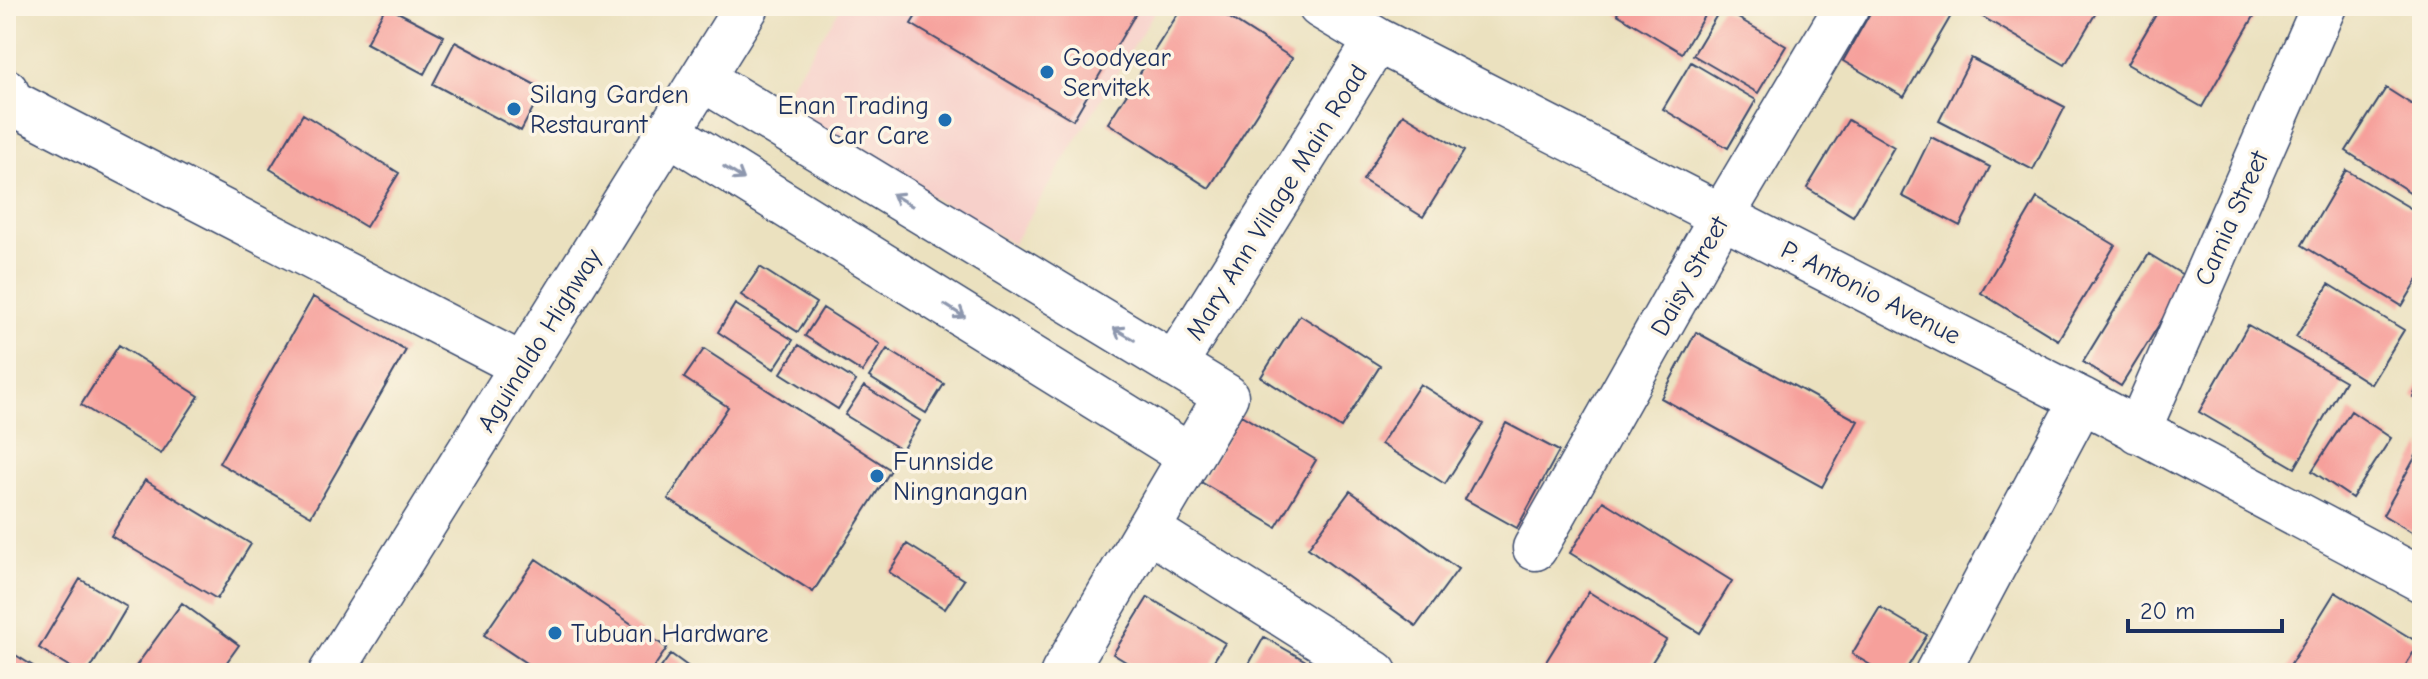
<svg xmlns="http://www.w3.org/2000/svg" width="2428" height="679" font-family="'Comic Neue',sans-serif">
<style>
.built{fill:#f7d0ca}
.building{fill:#f6a09b}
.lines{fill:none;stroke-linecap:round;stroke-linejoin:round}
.street-casing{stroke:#3a4a6d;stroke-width:47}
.primary-casing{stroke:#3a4a6d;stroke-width:47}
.street{stroke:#fff;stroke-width:44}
.primary{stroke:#fff;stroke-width:44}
.oneway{stroke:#8d97ae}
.poi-dot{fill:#1f6fb2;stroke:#fcf5e5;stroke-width:3}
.labels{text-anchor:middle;stroke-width:7;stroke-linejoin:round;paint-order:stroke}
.poi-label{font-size:26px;fill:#1b2f5e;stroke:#fcf5e5;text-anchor:start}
.street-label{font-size:26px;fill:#1b2f5e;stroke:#fcf5e5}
</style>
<rect width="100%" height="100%" fill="#fcf5e5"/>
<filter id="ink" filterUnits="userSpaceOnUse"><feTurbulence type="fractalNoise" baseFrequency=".0125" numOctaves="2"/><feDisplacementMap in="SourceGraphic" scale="16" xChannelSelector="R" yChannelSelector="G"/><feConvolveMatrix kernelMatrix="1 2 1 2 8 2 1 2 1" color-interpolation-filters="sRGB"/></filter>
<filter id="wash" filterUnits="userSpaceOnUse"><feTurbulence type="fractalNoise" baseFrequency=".006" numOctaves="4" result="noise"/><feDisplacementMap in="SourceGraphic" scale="32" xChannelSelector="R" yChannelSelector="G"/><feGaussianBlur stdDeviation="1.8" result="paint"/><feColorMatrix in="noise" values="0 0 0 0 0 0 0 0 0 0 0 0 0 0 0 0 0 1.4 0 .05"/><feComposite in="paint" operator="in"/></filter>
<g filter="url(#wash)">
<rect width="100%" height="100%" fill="#ebe1bf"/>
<path class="built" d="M 842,6 L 1158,6 L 1013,244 L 776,107 Z"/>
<g id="blocks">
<path class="building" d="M 386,6 L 444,36 L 424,74 L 366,43 Z
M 922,6 L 1137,6 L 1139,8 L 1073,120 L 911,24 Z
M 1183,6 L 1211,6 L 1292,58 L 1209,188 L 1108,123 Z
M 1622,6 L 1710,6 L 1682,53 L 1617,14 Z
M 1874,6 L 1949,6 L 1955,9 L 1904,97 L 1843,61 Z
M 1964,6 L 2100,6 L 2065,65 Z
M 2161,6 L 2260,6 L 2202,107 L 2127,64 Z
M 1721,8 L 1786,46 L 1758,93 L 1693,55 Z
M 455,42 L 543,89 L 521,131 L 433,84 Z
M 1971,58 L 2065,107 L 2033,170 L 1939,121 Z
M 1691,62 L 1756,100 L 1728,148 L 1663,109 Z
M 2386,88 L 2422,111 L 2422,200 L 2346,151 Z
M 303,114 L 399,173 L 366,227 L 270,169 Z
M 1403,114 L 1464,151 L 1423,217 L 1363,180 Z
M 1848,120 L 1894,147 L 1853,216 L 1807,188 Z
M 1931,137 L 1990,167 L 1960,226 L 1902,196 Z
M 2346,170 L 2422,215 L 2422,273 L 2402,306 L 2302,245 Z
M 2037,198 L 2115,245 L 2058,340 L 1981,293 Z
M 2149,254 L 2188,278 L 2121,386 L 2083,362 Z
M 760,267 L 816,303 L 798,332 L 741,295 Z
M 2329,284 L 2404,330 L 2371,384 L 2296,337 Z
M 313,297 L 406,350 L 311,516 L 219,463 Z
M 735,304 L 793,340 L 774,369 L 718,332 Z
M 823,308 L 880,344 L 862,372 L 805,336 Z
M 1300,315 L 1380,366 L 1341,428 L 1261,377 Z
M 2248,325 L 2345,381 L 2295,468 L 2199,412 Z
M 1696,332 L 1858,421 L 1822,487 L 1661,398 Z
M 119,345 L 199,396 L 161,454 L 81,405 Z
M 799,345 L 856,381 L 838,409 L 781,373 Z
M 704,349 L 891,470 L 813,592 L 668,499 L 728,407 L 684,378 Z
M 887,349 L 944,384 L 926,413 L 869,377 Z
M 2422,375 L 2422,401 L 2413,397 Z
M 1420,384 L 1483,424 L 1445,484 L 1381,444 Z
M 864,386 L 920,421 L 902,450 L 845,415 Z
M 2351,411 L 2391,438 L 2352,498 L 2312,471 Z
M 1241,415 L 1316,460 L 1276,527 L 1201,482 Z
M 1506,423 L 1559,451 L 1517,528 L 1465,499 Z
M 2422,445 L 2422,538 L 2383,515 Z
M 145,480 L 251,544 L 217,599 L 111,536 Z
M 1350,491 L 1458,569 L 1416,626 L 1308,548 Z
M 1603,501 L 1732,581 L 1700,633 L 1570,553 Z
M 907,544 L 964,580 L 945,609 L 889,572 Z
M 536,559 L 667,648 L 650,673 L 541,673 L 484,635 Z
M 80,579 L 127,607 L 88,673 L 80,673 L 39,648 Z
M 1589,592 L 1666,640 L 1645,673 L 1539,673 Z
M 2335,592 L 2419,643 L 2401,673 L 2285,673 Z
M 1148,597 L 1225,643 L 1206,673 L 1144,673 L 1113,654 Z
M 182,603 L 239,645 L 219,673 L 131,673 Z
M 1880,607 L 1927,635 L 1904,673 L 1884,673 L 1852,654 Z
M 1264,637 L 1311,664 L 1306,673 L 1244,673 Z
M 6,649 L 44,673 L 6,673 Z
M 671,654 L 697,673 L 657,673 Z"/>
</g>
</g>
<g filter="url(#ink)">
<use href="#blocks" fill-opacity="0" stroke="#3a4a6d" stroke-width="2"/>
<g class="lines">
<g class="street-casing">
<path id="street" d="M 1320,6 L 1377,40 L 2082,400 L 2422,580
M 703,79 L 1226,396 L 1063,673
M 6,91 L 11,102 L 523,366
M 668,132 L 1190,456
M 1174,365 L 1377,40
M 2138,431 L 2324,6
M 1149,530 L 1375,673
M 1535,548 L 1722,216 L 1847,6
M 1937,673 L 2082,400"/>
</g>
<g class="primary-casing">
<path id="primary" d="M 331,673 L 747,6"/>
</g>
<use href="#street" class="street"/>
<use href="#primary" class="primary"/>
</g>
<defs><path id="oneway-shaft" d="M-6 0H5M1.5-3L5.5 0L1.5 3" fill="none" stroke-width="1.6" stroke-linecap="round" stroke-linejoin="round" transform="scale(2)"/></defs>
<g class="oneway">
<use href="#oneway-shaft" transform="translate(734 173) rotate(32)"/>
<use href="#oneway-shaft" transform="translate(902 200) rotate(-149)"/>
<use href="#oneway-shaft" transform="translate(955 311) rotate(32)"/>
<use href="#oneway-shaft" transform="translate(1124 334) rotate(-149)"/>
</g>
</g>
<g class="poi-dot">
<circle cx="1047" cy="72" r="8"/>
<circle cx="514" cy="109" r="8"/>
<circle cx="945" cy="120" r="8"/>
<circle cx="877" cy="476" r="8"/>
<circle cx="555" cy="633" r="8"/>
</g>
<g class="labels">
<g class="poi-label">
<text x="1063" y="66">Goodyear<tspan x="1063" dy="30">Servitek</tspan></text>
<text x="530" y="103">Silang Garden<tspan x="530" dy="30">Restaurant</tspan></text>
<text x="929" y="114" text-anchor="end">Enan Trading<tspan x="929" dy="30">Car Care</tspan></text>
<text x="893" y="470">Funnside<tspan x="893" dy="30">Ningnangan</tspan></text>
<text x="571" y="642">Tubuan Hardware</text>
</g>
<g class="street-label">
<text transform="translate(1276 202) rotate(-58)" y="9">Mary Ann Village Main Road</text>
<text transform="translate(2231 218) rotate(-66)" y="9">Camia Street</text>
<text transform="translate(1689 276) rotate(-61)" y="9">Daisy Street</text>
<text transform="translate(1871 292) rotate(27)" y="9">P. Antonio Avenue</text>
<text transform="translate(539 340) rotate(-58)" y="9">Aguinaldo Highway</text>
</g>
</g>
<rect width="2428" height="679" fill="none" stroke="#fcf5e5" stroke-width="32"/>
<path d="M2128 619v12h154v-12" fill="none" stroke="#1b2f5e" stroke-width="4"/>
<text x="2140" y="619" font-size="24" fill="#1b2f5e" stroke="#fcf5e5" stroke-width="6" paint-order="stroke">20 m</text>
</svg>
